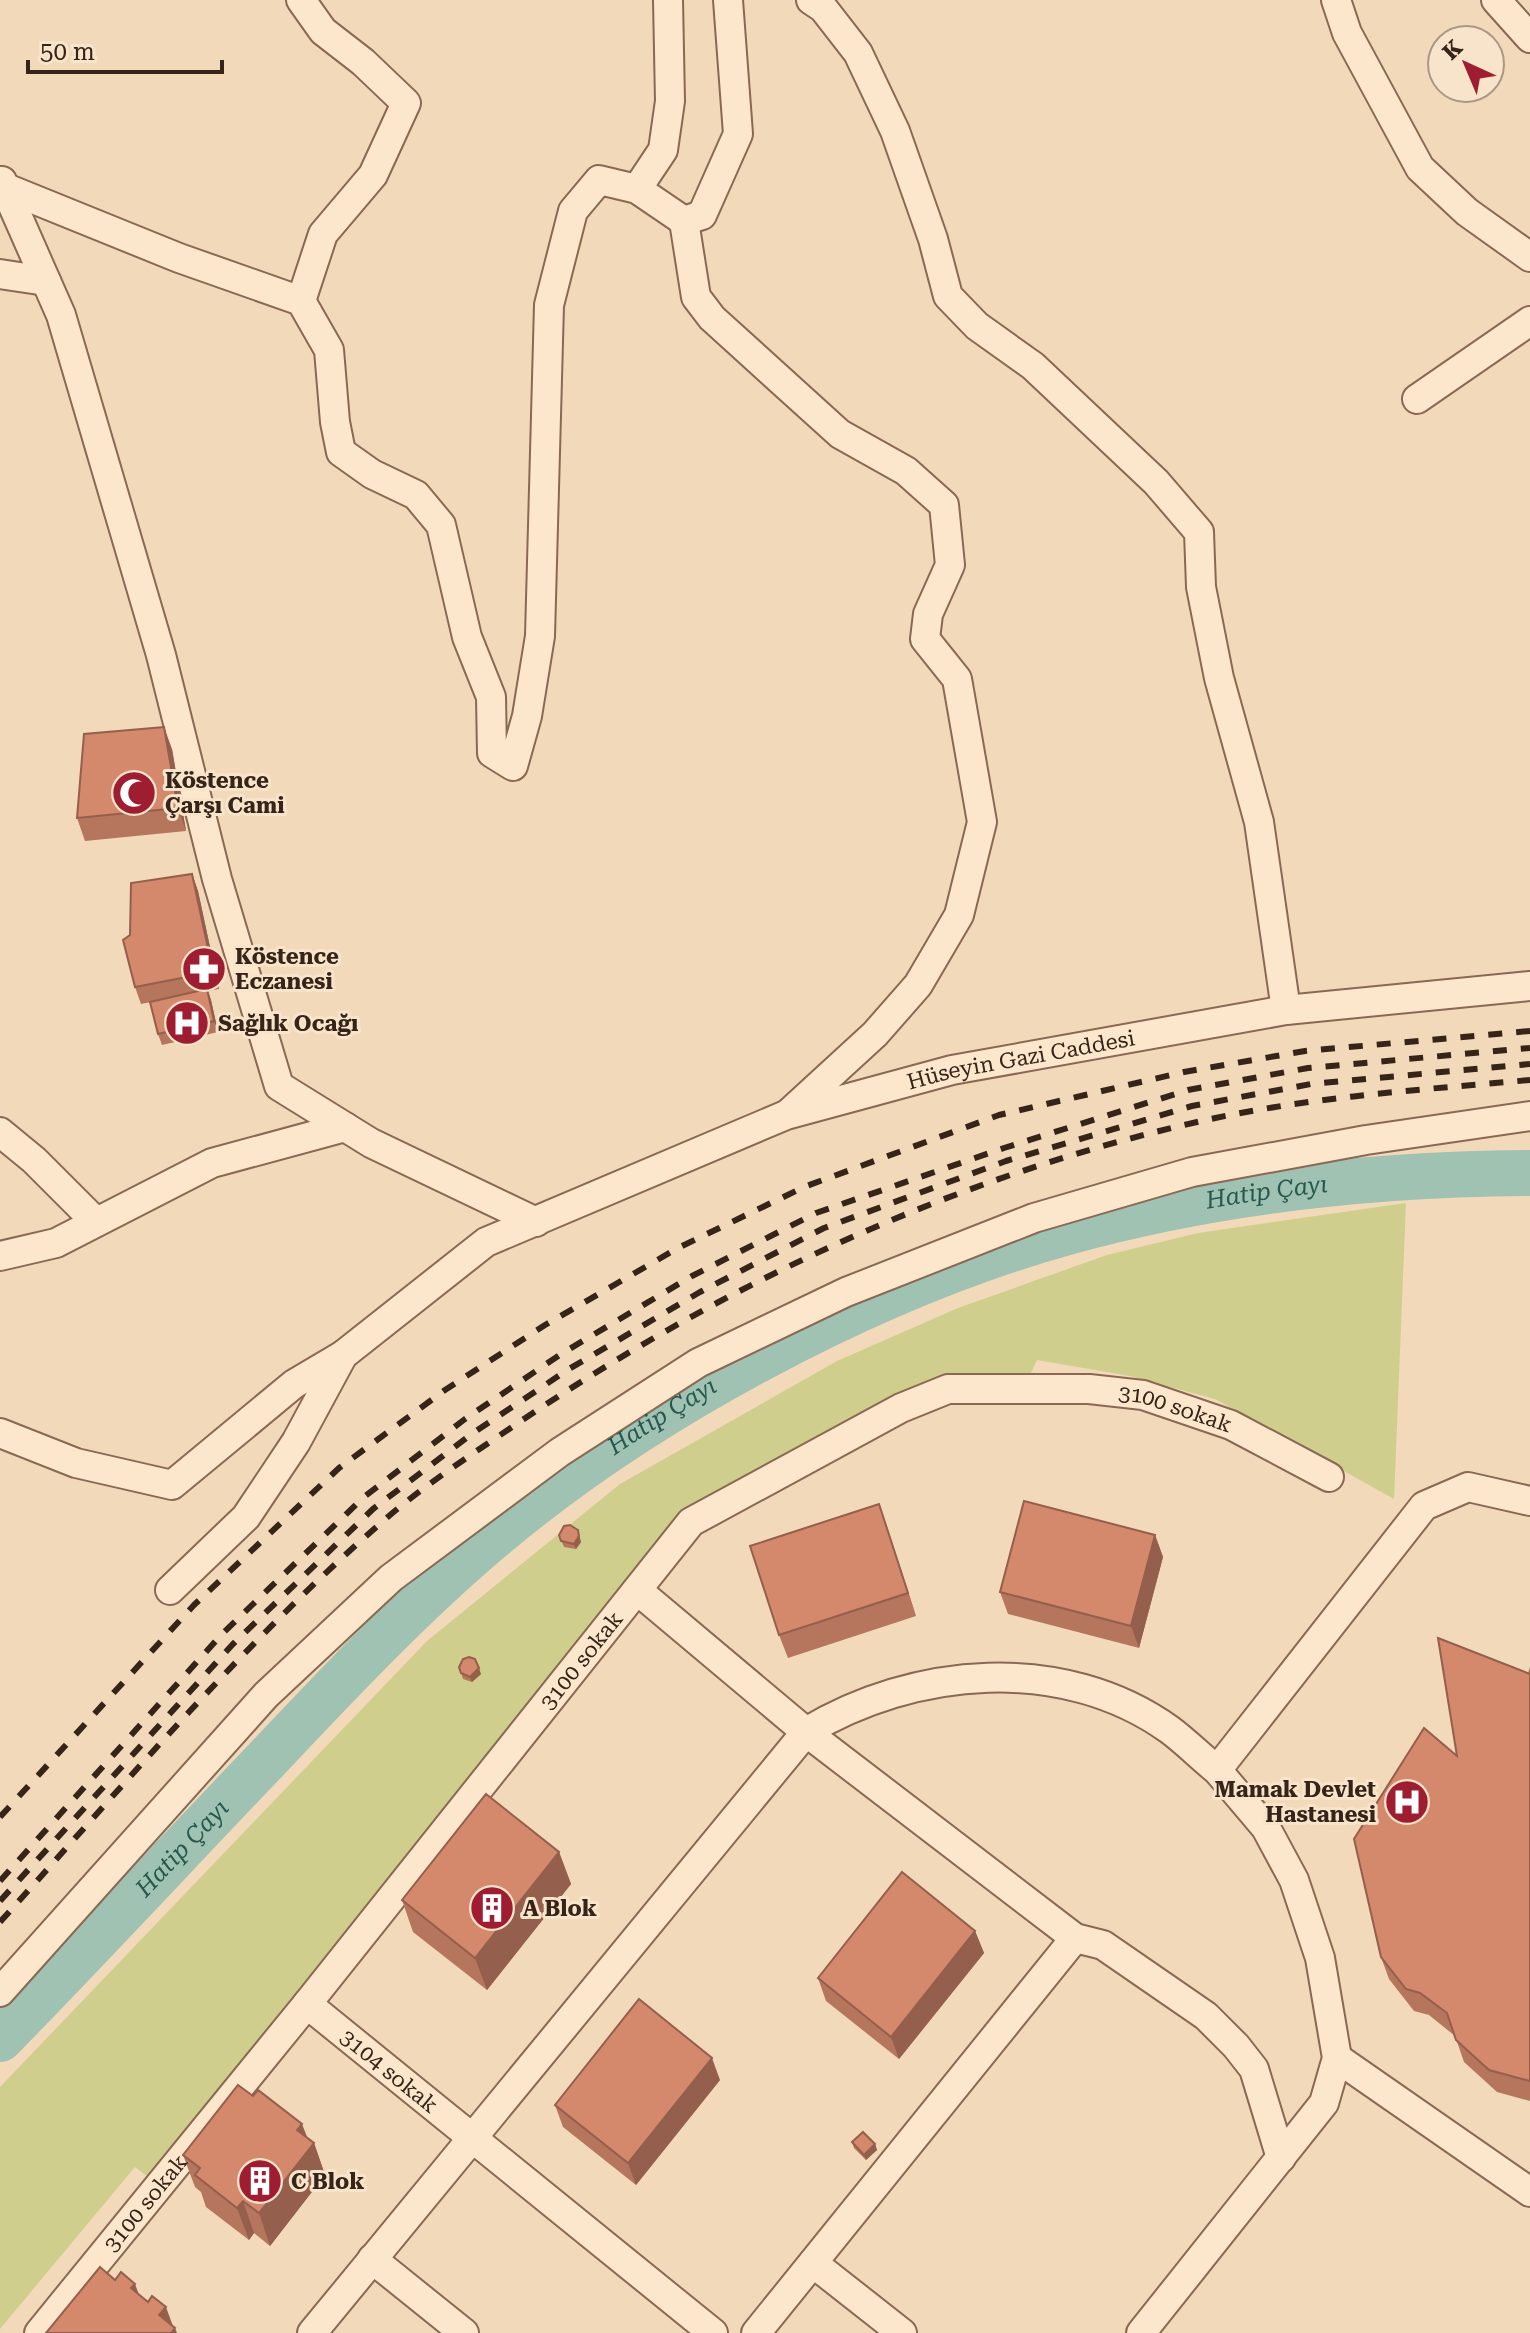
<svg xmlns="http://www.w3.org/2000/svg" width="1530" height="2333" font-family="'Roboto Serif',serif">
<style>
.green{fill:#d0ce8d}
.lines{fill:none;stroke-linecap:round;stroke-linejoin:round}
.river{stroke:#9fc2b2;stroke-width:46}
.minor-casing{stroke:#8a6853;stroke-width:32}
.minor{stroke:#fce7cd;stroke-width:28}
.rail{stroke:#372419;stroke-width:6;stroke-dasharray:14 14;stroke-linecap:butt}
.wall{fill:#b6755d}
.shaded-wall{fill:#945f4c}
.building{fill:#d4886c;stroke:#945f4c;stroke-width:2}
.labels{text-anchor:middle;stroke-width:6;stroke-linejoin:round;paint-order:stroke}
.poi-label{font-size:22px;font-weight:bold;fill:#372419;stroke:#f8e4ca;text-anchor:start}
.street-label{font-size:22px;fill:#372419;stroke:#f8e4ca}
.water-label{font-size:24px;font-style:italic;fill:#27584e;stroke:#f8e4ca}
</style>
<rect width="100%" height="100%" fill="#f2d9ba"/>
<path class="green" d="M 1406,1203 L 1394,1499 L 1215,1399 L 1130,1376 L 1037,1360 L 1030,1375 L 943,1377 L 725,1490 L 148,2177 L 135,2167 L 0,2329 L 0,2087 L 427,1641 L 620,1484 L 837,1361 L 958,1308 L 1107,1255 L 1198,1233 Z"/>
<g class="lines">
<path class="river" id="s1" d="M 0,2039 C 90,1947 177,1853 266,1760 C 337,1685 409,1608 488,1541 C 643,1409 870,1287 1067,1232 C 1215,1191 1376,1174 1530,1173"/>
<g class="minor-casing">
<g id="minor">
<path d="M 811,0 L 823,8 L 858,53 L 895,131 L 933,239 L 948,296 L 977,326 L 1033,366 L 1156,482 L 1199,532 L 1201,587 L 1219,678 L 1259,822 L 1286,1010"/>
<path d="M 1336,0 L 1347,33 L 1420,168 L 1467,212 L 1530,257"/>
<path d="M 1496,0 L 1530,38"/>
<path d="M 2,181 L 61,315 L 161,655 L 217,879 L 279,1086 L 371,1143 L 536,1222"/>
<path d="M 6,188 L 179,258 L 301,301 L 329,350 L 335,422 L 341,452 L 372,474 L 416,495 L 441,525 L 467,637 L 491,697 L 492,753 L 513,766 L 527,716 L 540,636 L 549,305 L 573,211 L 599,180 L 637,189 L 684,221 L 702,215 L 738,134 L 728,0"/>
<path d="M 637,189 L 663,150 L 670,101 L 668,0"/>
<path d="M 684,221 L 696,297 L 712,318 L 840,434 L 906,471 L 944,505 L 950,565 L 928,614 L 925,639 L 957,679 L 982,822 L 959,915 L 918,985 L 875,1034 L 790,1112"/>
<path d="M 0,274 L 46,281"/>
<path d="M 301,301 L 323,234 L 373,175 L 406,103 L 363,62 L 323,31 L 301,0"/>
<path d="M 1417,399 L 1530,321"/>
<path d="M 0,1132 L 34,1160 L 96,1222"/>
<path d="M 0,1256 L 56,1243 L 212,1163 L 345,1127"/>
<path d="M 0,1433 L 76,1463 L 172,1485 L 294,1384 L 343,1355"/>
<path id="s2" d="M 170,1590 L 246,1517 L 296,1442 L 343,1355 L 486,1242 L 786,1115 L 952,1070 L 1286,1010 L 1530,986"/>
<path d="M 637,1590 L 806,1732 L 1075,1938 L 1103,1945 L 1206,2016 L 1236,2046 L 1254,2069 L 1281,2158"/>
<path d="M 0,1992 L 266,1695 L 391,1578 L 560,1452 L 698,1363 L 846,1292 L 1034,1218 L 1192,1172 L 1366,1140 L 1530,1116"/>
<path id="s3" d="M 307,2004 L 713,2333"/>
<path d="M 1337,2058 L 1530,2192"/>
<path d="M 372,2259 L 464,2333"/>
<path d="M 813,2263 L 902,2333"/>
<path id="s4" d="M 39,2333 L 307,2004 L 691,1522 L 901,1408 L 948,1389 L 1089,1389 L 1143,1395 L 1231,1425 L 1329,1477"/>
<path d="M 312,2333 L 806,1732 C 913,1667 1063,1653 1170,1730 C 1186,1742 1201,1757 1217,1770"/>
<path d="M 756,2333 L 1075,1938"/>
<path d="M 1141,2333 L 1324,2103 L 1337,2058 L 1320,1958 L 1294,1880 L 1266,1828 L 1217,1770 L 1424,1506 L 1468,1487 L 1530,1501"/>
</g>
</g>
<use href="#minor" class="minor"/>
<path class="rail" d="M 0,1817 L 194,1605 L 339,1468 L 445,1390 L 545,1325 L 678,1248 L 804,1187 L 999,1115 L 1184,1072 L 1305,1051 L 1530,1031
M 0,1881 L 222,1634 L 364,1497 L 465,1419 L 561,1354 L 692,1276 L 816,1213 L 1004,1148 L 1188,1090 L 1308,1068 L 1530,1048
M 0,1901 L 233,1644 L 373,1509 L 473,1433 L 569,1369 L 700,1292 L 824,1228 L 1006,1161 L 1192,1106 L 1311,1084 L 1530,1064
M 0,1922 C 123,1786 243,1643 382,1522 C 424,1485 474,1453 521,1421 C 727,1282 955,1177 1197,1122 C 1307,1097 1418,1090 1530,1080"/>
</g>
<path class="wall" d="M 172,749 L 186,831 L 85,841 L 77,818 Z
M 192,874 L 198,891 L 219,989 L 208,991 L 211,1000 L 218,1032 L 162,1045 L 158,1034 L 151,1002 L 141,1004 L 135,987 Z
M 887,1527 L 916,1616 L 788,1658 L 779,1635 Z
M 559,1535 L 581,1542 L 576,1549 L 564,1547 Z
M 1155,1535 L 1163,1557 L 1139,1648 L 1008,1614 L 1000,1592 Z
M 459,1667 L 481,1674 L 472,1682 L 463,1679 Z
M 1530,1667 L 1530,2101 L 1497,2092 L 1464,2062 L 1455,2036 L 1429,2015 L 1414,2011 L 1389,1979 L 1381,1957 L 1457,1756 L 1528,1673 Z
M 559,1852 L 571,1884 L 487,1990 L 413,1932 L 402,1900 Z
M 975,1931 L 984,1953 L 899,2059 L 826,2001 L 818,1978 Z
M 720,2080 L 636,2185 L 563,2127 L 555,2105 Z
M 307,2138 L 314,2143 L 325,2175 L 270,2246 L 254,2233 L 249,2240 L 206,2207 L 201,2192 L 195,2187 L 183,2155 Z
M 852,2142 L 875,2144 L 877,2150 L 866,2160 L 854,2148 Z"/>
<path class="shaded-wall" d="M 164,727 L 172,749 L 186,831 L 178,808 Z
M 192,874 L 198,891 L 219,989 L 213,972 Z
M 207,989 L 211,1000 L 218,1032 L 214,1021 Z
M 879,1504 L 887,1527 L 916,1616 L 908,1593 Z
M 578,1530 L 581,1542 L 576,1549 L 574,1544 Z
M 1155,1535 L 1163,1557 L 1139,1648 L 1131,1626 Z
M 479,1668 L 481,1674 L 472,1682 L 470,1677 Z
M 559,1852 L 571,1884 L 487,1990 L 475,1958 Z
M 975,1931 L 984,1953 L 899,2059 L 891,2037 Z
M 712,2058 L 720,2080 L 636,2185 L 628,2163 Z
M 302,2124 L 311,2147 L 314,2143 L 325,2175 L 270,2246 L 259,2213 L 297,2130 Z
M 875,2144 L 877,2150 L 866,2160 L 864,2155 Z
M 243,2201 L 254,2233 L 249,2240 L 237,2208 Z
M 135,2284 L 147,2316 L 131,2288 Z
M 166,2307 L 174,2329 L 175,2328 L 177,2333 L 166,2333 L 159,2315 Z"/>
<path class="building" d="M 164,727 L 178,808 L 77,818 L 84,734 Z
M 192,874 L 213,972 L 135,987 L 123,940 L 130,935 L 131,883 Z
M 207,989 L 214,1021 L 158,1034 L 150,1002 Z
M 1024,1501 L 1155,1535 L 1131,1626 L 1000,1592 Z
M 879,1504 L 908,1593 L 779,1635 L 750,1546 Z
M 570,1525 L 578,1530 L 579,1536 L 574,1544 L 561,1541 L 559,1535 L 564,1526 Z
M 1438,1638 L 1530,1674 L 1530,2081 L 1489,2070 L 1456,2040 L 1447,2013 L 1420,1993 L 1406,1989 L 1381,1957 L 1354,1839 L 1424,1728 L 1457,1756 Z
M 469,1657 L 475,1659 L 479,1668 L 470,1677 L 461,1673 L 459,1667 L 463,1659 Z
M 486,1794 L 559,1852 L 475,1958 L 402,1900 Z
M 902,1872 L 975,1931 L 891,2037 L 818,1978 Z
M 639,1999 L 712,2058 L 628,2163 L 555,2105 Z
M 238,2085 L 253,2096 L 258,2090 L 302,2124 L 297,2130 L 314,2143 L 259,2213 L 243,2201 L 237,2208 L 195,2175 L 200,2168 L 183,2155 Z
M 863,2132 L 875,2144 L 864,2155 L 852,2142 Z
M 100,2267 L 115,2280 L 121,2272 L 135,2284 L 131,2288 L 148,2302 L 152,2296 L 166,2307 L 159,2315 L 175,2328 L 171,2333 L 46,2333 Z"/>
<defs>
<g id="mosque-disc" transform="scale(2.3)"><circle r="9.5" fill="#9e1d31" stroke="#f8e4ca"/><path d="M3.5-4.9A6 6 0 1 0 3.5 4.9A5 5 0 1 1 3.5-4.9Z" fill="#fff"/></g>
<g id="pharmacy-disc" transform="scale(2.3)"><circle r="9.5" fill="#9e1d31" stroke="#f8e4ca"/><path d="M-2-6h4v4h4v4h-4v4h-4v-4h-4v-4h4Z" fill="#fff"/></g>
<g id="hospital-disc" transform="scale(2.3)"><circle r="9.5" fill="#9e1d31" stroke="#f8e4ca"/><path d="M-5-5h3v3.5h4V-5h3V5h-3V1.5h-4V5h-3Z" fill="#fff"/></g>
<g id="building-disc" transform="scale(2.3)"><circle r="9.5" fill="#9e1d31" stroke="#f8e4ca"/><path d="M-4-6H4V6H1V3H-1V6H-4ZM-2.5-4.3h1.7v1.8h-1.7ZM.8-4.3h1.7v1.8H.8ZM-2.5-1h1.7V.8h-1.7ZM.8-1h1.7V.8H.8Z" fill="#fff"/></g>
</defs>
<g fill-rule="evenodd">
<use href="#mosque-disc" x="134" y="793"/>
<use href="#pharmacy-disc" x="204" y="969"/>
<use href="#hospital-disc" x="187" y="1023"/>
<use href="#hospital-disc" x="1407" y="1802"/>
<use href="#building-disc" x="492" y="1908"/>
<use href="#building-disc" x="260" y="2181"/>
</g>
<g class="labels">
<g class="poi-label">
<text x="165" y="788">Köstence<tspan x="165" dy="25">Çarşı Cami</tspan></text>
<text x="235" y="964">Köstence<tspan x="235" dy="25">Eczanesi</tspan></text>
<text x="218" y="1031">Sağlık Ocağı</text>
<text x="1376" y="1797" text-anchor="end">Mamak Devlet<tspan x="1376" dy="25">Hastanesi</tspan></text>
<text x="523" y="1916">A Blok</text>
<text x="291" y="2189">C Blok</text>
</g>
<g class="street-label">
<text dy="8" stroke="none"><textPath href="#s2" startOffset="1044">Hüseyin Gazi Caddesi</textPath></text>
<text dy="8" stroke="none"><textPath href="#s4" startOffset="1560">3100 sokak</textPath></text>
<text dy="8" stroke="none"><textPath href="#s4" startOffset="864">3100 sokak</textPath></text>
<text dy="8" stroke="none"><textPath href="#s3" startOffset="106">3104 sokak</textPath></text>
<text dy="8" stroke="none"><textPath href="#s4" startOffset="168">3100 sokak</textPath></text>
</g>
<g class="water-label">
<text dy="8" stroke="none"><textPath href="#s1" startOffset="1562">Hatip Çayı</textPath></text>
<text dy="8" stroke="none"><textPath href="#s1" startOffset="912">Hatip Çayı</textPath></text>
<text dy="8" stroke="none"><textPath href="#s1" startOffset="264">Hatip Çayı</textPath></text>
</g>
</g>
<g transform="translate(1466 64) rotate(316)"><circle r="38" fill="#f8e4ca" stroke="#ab9783" stroke-width="2"/>
<path d="M0-6L14 30L0 20L-14 30Z" fill="#9e1d31"/>
<text y="-12" font-size="22" font-weight="bold" text-anchor="middle" fill="#372419">K</text>
</g>
<path d="M28 60v12h194v-12" fill="none" stroke="#372419" stroke-width="4"/>
<text x="40" y="60" font-size="24" fill="#372419" stroke="#f8e4ca" stroke-width="6" paint-order="stroke">50 m</text>
</svg>
